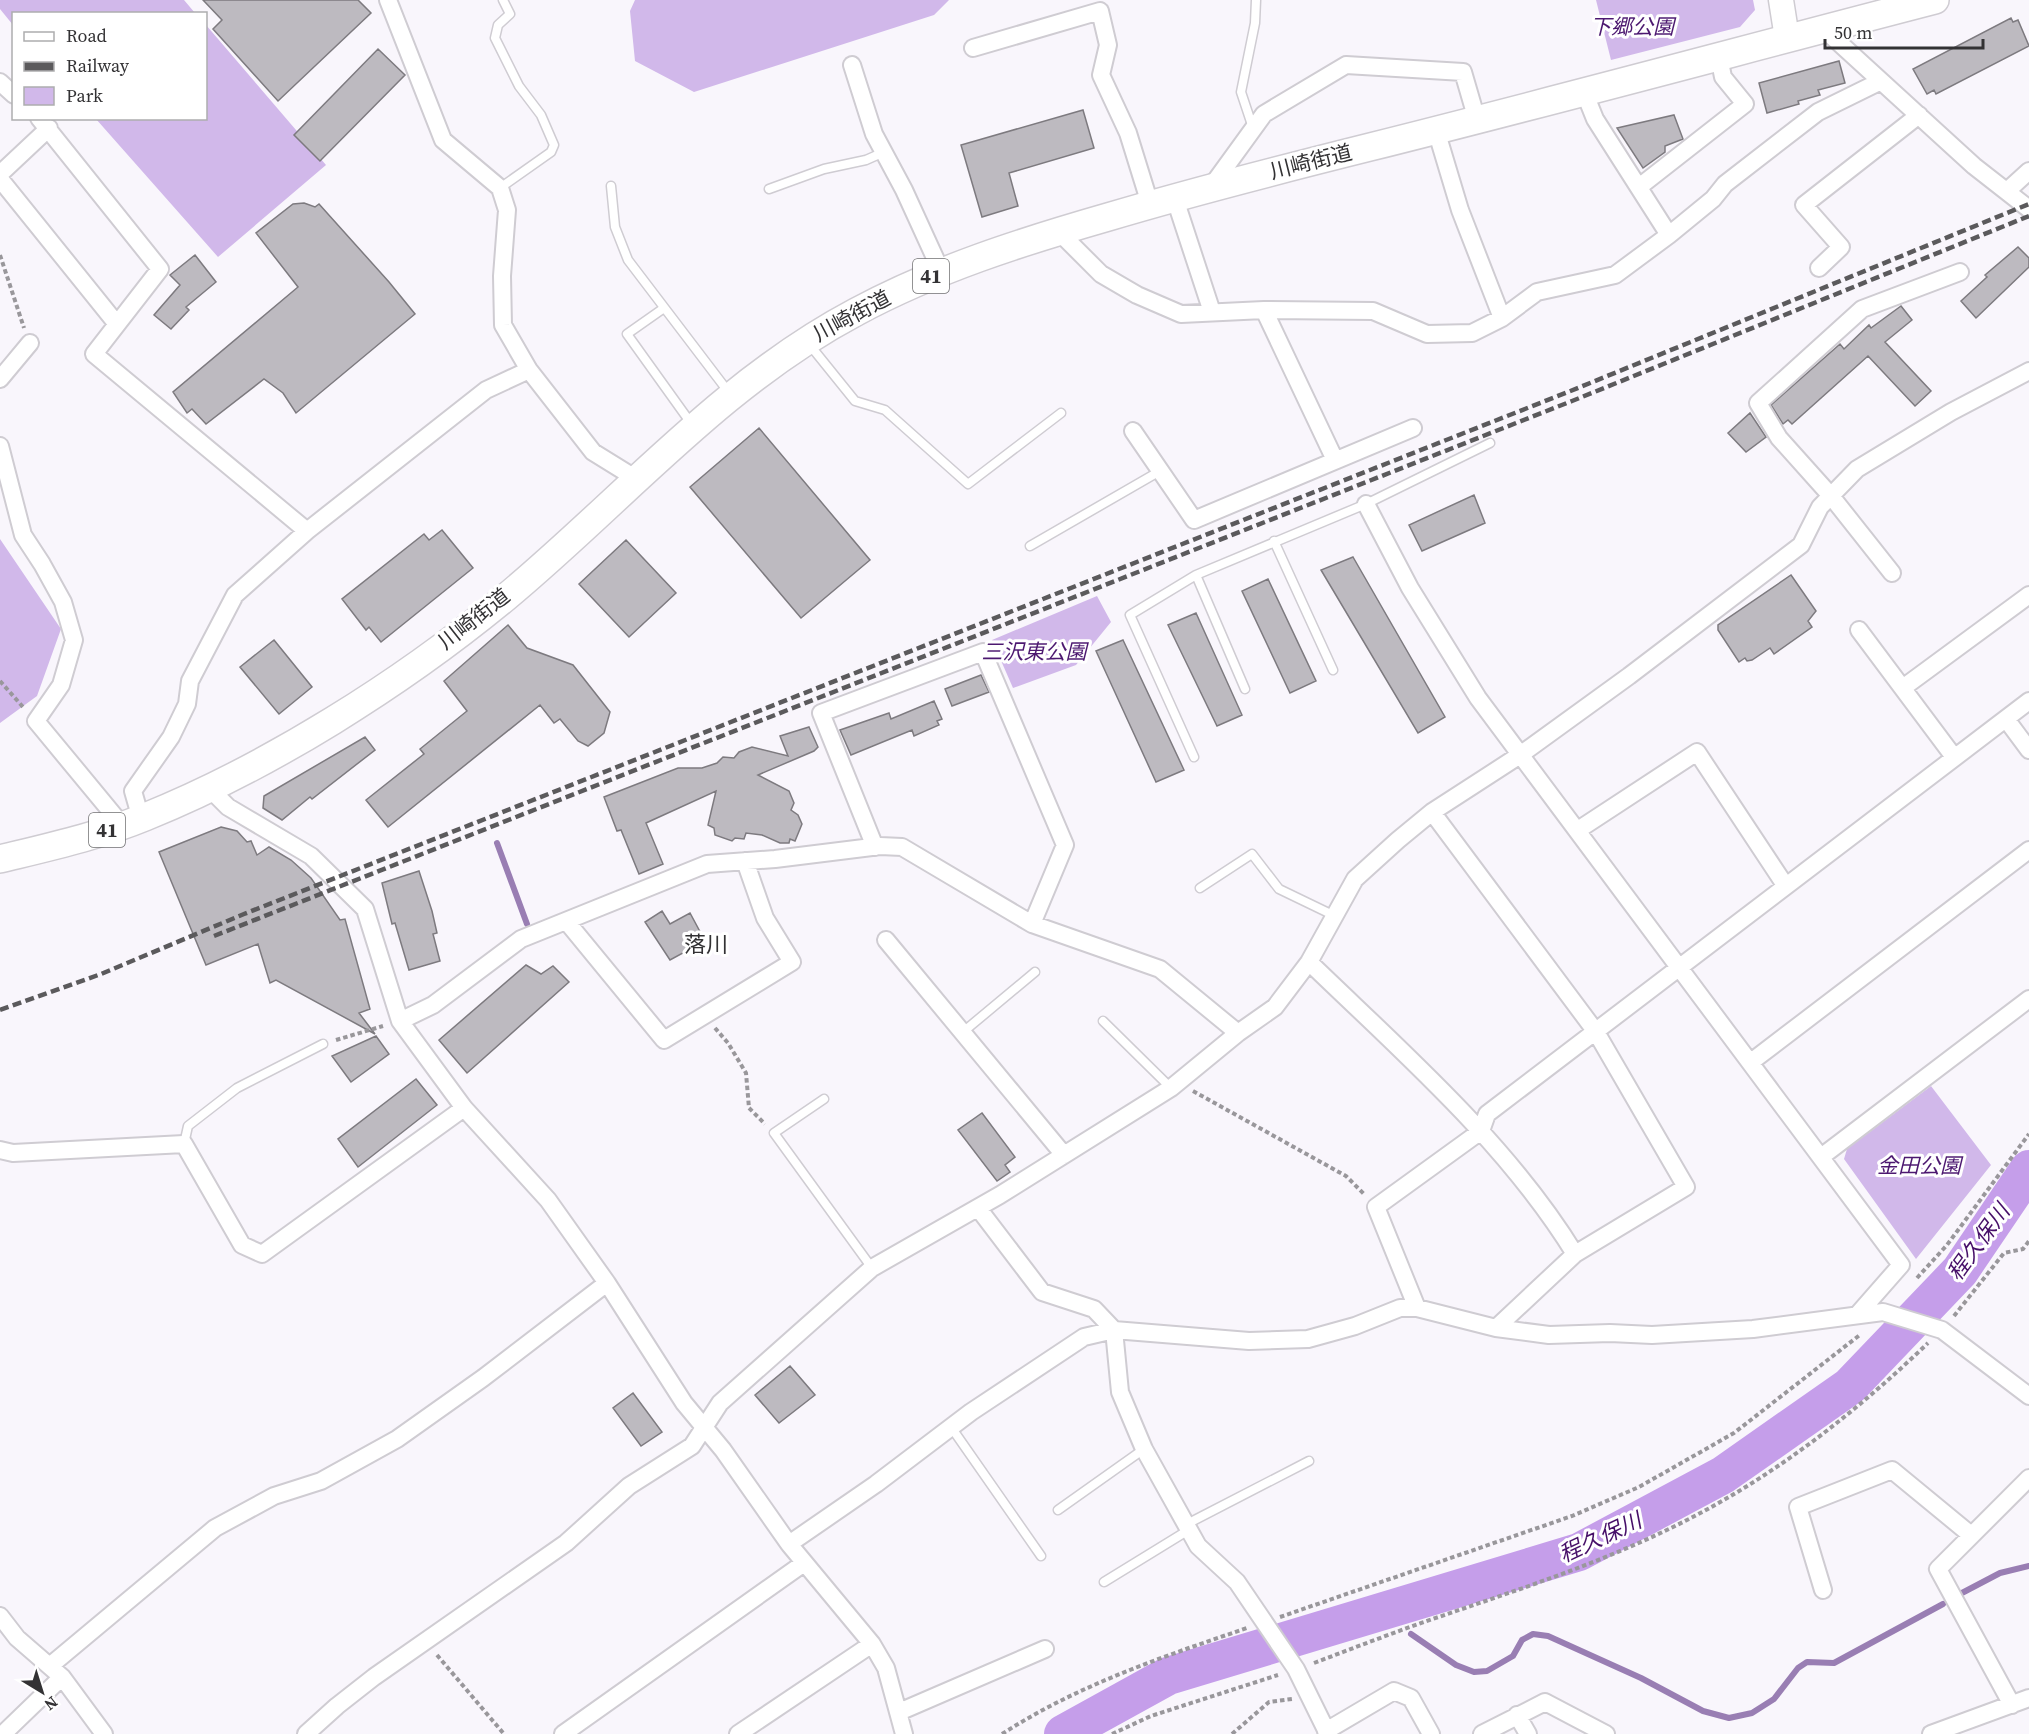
<svg xmlns="http://www.w3.org/2000/svg" width="2029" height="1734" font-family="'Source Serif 4','Noto Sans JP',serif">
<style>
.green{fill:#d1b8ea}
.lines{fill:none;stroke-linecap:round;stroke-linejoin:round}
.stream{stroke:#997eb3;stroke-width:6}
.river{stroke:#c59eea;stroke-width:38}
.building{fill:#bdbac0;stroke:#7d7a7f;stroke-width:1.5}
.lane-casing{stroke:#cfccd2;stroke-width:11}
.street-casing{stroke:#cfccd2;stroke-width:20}
.secondary-casing{stroke:#cfccd2;stroke-width:27}
.primary-casing{stroke:#cfccd2;stroke-width:30}
.path{stroke:#99979b;stroke-width:4;stroke-dasharray:4.5 3;stroke-linecap:butt}
.lane{stroke:#fff;stroke-width:8}
.street{stroke:#fff;stroke-width:16}
.secondary{stroke:#fff;stroke-width:24}
.primary{stroke:#fff;stroke-width:27}
.rail{stroke:#5b5a5c;stroke-width:4.5;stroke-dasharray:9 4.5;stroke-linecap:butt}
.labels{text-anchor:middle;stroke-width:6;stroke-linejoin:round;paint-order:stroke}
.shield{fill:#fff;stroke:#707071;stroke-width:1.5}
.shield-label{font-size:20px;font-weight:bold;fill:#333234}
.park-label{font-size:21px;font-style:italic;fill:#4c1870;stroke:#fff}
.street-label{font-size:21px;fill:#333234;stroke:#fff}
.neighbourhood-label{font-size:22px;fill:#333234;stroke:#fff}
.water-label{font-size:22px;font-style:italic;fill:#460f68;stroke:#fff}
</style>
<rect width="100%" height="100%" fill="#f9f6fc"/>
<path class="green" d="M 0,0 L 184,0 L 195,13 L 14,14 L 13,25 L 0,9 Z
M 635,0 L 949,0 L 934,15 L 694,92 L 635,61 L 630,11 Z
M 1596,0 L 1753,0 L 1755,10 L 1740,27 L 1611,60 Z
M 206,25 L 326,165 L 218,257 L 96,119 L 206,118 Z
M 0,539 L 61,629 L 37,696 L 0,723 Z
M 1097,596 L 1111,622 L 1076,665 L 1013,688 L 992,640 Z
M 1931,1086 L 1991,1165 L 1916,1259 L 1844,1159 L 1847,1149 Z"/>
<g class="lines">
<path class="stream" d="M 497,843 L 527,924
M 2016,1188 L 2029,1192
M 1960,1594 L 2000,1573 L 2029,1566
M 1409,1604 L 1412,1613
M 1411,1634 L 1456,1665 L 1474,1672 L 1487,1671 L 1513,1656 L 1522,1640 L 1533,1634 L 1548,1636 L 1641,1678 L 1703,1711 L 1729,1718 L 1752,1713 L 1774,1699 L 1798,1668 L 1807,1662 L 1834,1663 L 1943,1604"/>
<path class="river" d="M 1063,1734 L 1168,1676 L 1579,1552 L 1723,1475 L 1850,1386 L 1960,1271 L 2029,1169"/>
</g>
<path class="building" d="M 203,0 L 358,0 L 371,13 L 278,101 L 213,29 L 222,20 Z
M 2011,18 L 2013,22 L 2018,20 L 2029,46 L 1936,94 L 1934,90 L 1927,94 L 1913,69 Z
M 378,49 L 405,75 L 320,161 L 294,135 Z
M 1839,61 L 1845,83 L 1818,90 L 1820,95 L 1798,101 L 1799,104 L 1767,113 L 1759,83 Z
M 1083,110 L 1094,148 L 1009,173 L 1018,206 L 982,217 L 961,145 Z
M 1674,115 L 1683,139 L 1665,146 L 1665,152 L 1643,168 L 1617,128 Z
M 304,203 L 315,207 L 319,204 L 389,282 L 415,314 L 296,413 L 283,393 L 264,379 L 206,424 L 192,409 L 187,413 L 173,392 L 298,287 L 256,233 L 293,204 Z
M 2018,247 L 2029,258 L 2029,267 L 1976,318 L 1961,301 L 1987,277 L 1985,275 Z
M 195,255 L 216,282 L 186,307 L 189,310 L 171,329 L 154,315 L 180,285 L 170,275 Z
M 1901,306 L 1912,320 L 1885,342 L 1931,391 L 1915,406 L 1868,356 L 1792,424 L 1788,420 L 1783,424 L 1771,405 L 1840,344 L 1844,349 L 1869,325 L 1871,328 Z
M 1750,413 L 1766,437 L 1746,452 L 1728,433 Z
M 759,428 L 870,560 L 801,618 L 690,487 Z
M 1474,495 L 1485,523 L 1422,551 L 1409,525 Z
M 442,530 L 473,568 L 381,642 L 369,627 L 366,630 L 342,599 L 424,534 L 429,540 Z
M 626,540 L 676,593 L 629,637 L 579,584 Z
M 1353,557 L 1445,717 L 1418,733 L 1321,570 Z
M 1791,575 L 1816,611 L 1808,621 L 1812,627 L 1774,654 L 1770,648 L 1752,660 L 1747,661 L 1745,658 L 1739,662 L 1718,630 L 1718,625 Z
M 1268,579 L 1316,681 L 1290,693 L 1242,591 Z
M 1196,613 L 1242,715 L 1217,726 L 1168,625 Z
M 508,625 L 527,648 L 573,665 L 610,712 L 604,733 L 588,746 L 578,741 L 560,719 L 554,723 L 540,705 L 388,827 L 366,800 L 424,754 L 420,749 L 467,711 L 444,681 Z
M 274,640 L 312,687 L 279,714 L 240,667 Z
M 1123,640 L 1184,770 L 1156,782 L 1096,651 Z
M 981,675 L 989,692 L 952,706 L 945,689 Z
M 934,701 L 942,719 L 937,721 L 939,725 L 914,736 L 912,730 L 851,755 L 840,730 L 889,713 L 891,719 Z
M 809,727 L 818,747 L 814,751 L 758,775 L 789,791 L 794,803 L 791,810 L 798,815 L 802,824 L 795,841 L 790,839 L 789,843 L 780,843 L 762,835 L 746,833 L 744,839 L 735,838 L 732,841 L 715,835 L 714,828 L 708,825 L 716,791 L 646,823 L 663,864 L 639,874 L 621,830 L 617,831 L 604,797 L 678,768 L 702,768 L 717,763 L 723,757 L 734,758 L 739,752 L 752,747 L 788,756 L 780,736 Z
M 365,737 L 375,750 L 312,799 L 310,797 L 282,820 L 263,808 L 264,796 Z
M 221,827 L 237,831 L 247,842 L 251,841 L 257,855 L 269,847 L 291,860 L 311,878 L 340,920 L 345,919 L 370,1009 L 359,1013 L 375,1034 L 276,980 L 270,983 L 258,944 L 206,965 L 159,852 Z
M 419,871 L 432,911 L 437,933 L 433,934 L 440,961 L 409,970 L 395,923 L 392,924 L 382,883 Z
M 662,911 L 670,924 L 690,913 L 705,941 L 670,960 L 645,922 Z
M 526,965 L 541,974 L 553,966 L 569,982 L 467,1073 L 439,1040 Z
M 376,1036 L 389,1054 L 351,1082 L 332,1056 Z
M 416,1079 L 437,1105 L 358,1167 L 338,1139 Z
M 982,1113 L 1015,1157 L 1005,1165 L 1010,1172 L 997,1181 L 958,1130 Z
M 790,1366 L 815,1395 L 779,1423 L 755,1395 Z
M 633,1393 L 662,1432 L 641,1446 L 613,1408 Z"/>
<g class="lines">
<g class="lane-casing">
<path id="lane" d="M 1253,128 L 1241,92 L 1255,23 L 1256,0
M 611,186 L 615,227 L 628,260 L 730,394
M 500,188 L 551,152 L 554,145 L 541,115 L 519,86 L 495,38 L 498,25 L 510,14 L 503,0
M 769,189 L 824,169 L 866,160 L 884,152
M 664,308 L 627,334 L 693,426
M 809,344 L 855,401 L 885,410 L 968,484 L 1061,413
M 1274,541 L 1333,670
M 1030,546 L 1160,471
M 1196,575 L 1245,689
M 1194,757 L 1130,615 L 1196,575 L 1366,504 L 1490,443
M 1200,888 L 1252,854 L 1279,889 L 1335,916
M 1103,1021 L 1171,1088
M 963,1032 L 1035,972
M 824,1099 L 774,1133 L 872,1268
M 184,1144 L 188,1126 L 237,1088 L 323,1044
M 951,1427 L 1041,1556
M 1058,1510 L 1144,1449
M 1185,1525 L 1309,1461
M 1104,1582 L 1187,1531"/>
</g>
<g class="street-casing">
<path id="street" d="M 388,0 L 443,140 L 500,188 L 507,210 L 502,276 L 503,325 L 529,370 L 593,452 L 635,478
M 1824,29 L 1974,166 L 2029,209
M 973,48 L 1100,11 L 1108,45 L 1101,75 L 1128,133 L 1150,204
M 852,65 L 874,134 L 904,190 L 941,271
M 0,82 L 14,95
M 1585,94 L 1595,119 L 1669,235
M 39,118 L 160,269 L 94,354 L 307,531
M 1436,130 L 1460,210 L 1502,318
M 0,174 L 49,128
M 0,179 L 116,323
M 1211,187 L 1264,114 L 1346,65 L 1463,72 L 1477,120
M 1639,187 L 1745,104 L 1723,77 L 1719,57
M 2007,191 L 2029,171
M 1174,196 L 1212,312
M 1058,231 L 1101,274 L 1137,295 L 1181,314 L 1264,310 L 1335,460
M 1819,268 L 1841,247 L 1804,205 L 1919,115
M 1264,310 L 1373,311 L 1427,334 L 1472,333 L 1502,318 L 1537,292 L 1615,275 L 1669,235 L 1713,199 L 1725,184 L 1818,112 L 1881,81
M 0,379 L 30,343
M 1133,431 L 1194,520 L 1413,428
M 0,446 L 23,535 L 42,564 L 63,602 L 74,640 L 61,685 L 36,721 L 122,825
M 1366,504 L 1410,588 L 1478,698 L 1901,1265 L 1858,1314
M 1892,573 L 1831,496 L 1779,438 L 1758,403 L 1862,309 L 1960,272
M 1859,630 L 1954,757
M 1904,687 L 2029,595
M 2006,719 L 2029,750
M 209,788 L 228,807 L 311,856 L 365,909 L 400,1021 L 464,1108 L 548,1200 L 607,1283 L 684,1403 L 723,1450 L 789,1544 L 872,1644 L 886,1668 L 904,1734
M 1432,812 L 1596,1032 L 1686,1187 L 1575,1254 L 1496,1328
M 141,819 L 133,791 L 171,737 L 187,704 L 190,681 L 235,595 L 307,531 L 486,390 L 529,370
M 1578,830 L 1697,752 L 1785,885
M 875,847 L 821,713 L 983,652 L 1065,845 L 1032,924
M 567,922 L 664,1040 L 792,962 L 765,918 L 745,861
M 886,940 L 1064,1155
M 1309,962 C 1403,1053 1506,1142 1575,1254
M 400,1021 L 433,1005 L 521,939 L 707,864 L 775,859 L 880,846 L 902,847 L 1032,924 L 1160,969 L 1238,1033 L 1275,1007 L 1309,962 L 1355,879 L 1398,840 L 1432,812 L 1520,755 L 1629,676 L 1801,545 L 1820,507 L 1857,469 L 1951,412 L 2029,371
M 1751,1062 L 2029,850
M 0,1150 L 13,1153 L 184,1144 L 242,1245 L 262,1254 L 464,1108
M 1821,1157 L 2029,999
M 978,1208 L 1042,1292 L 1094,1309 L 1114,1330 L 1249,1341 L 1308,1339 L 1355,1326 L 1400,1308 L 1417,1308 L 1496,1328 L 1549,1335 L 1610,1333 L 1652,1335 L 1753,1329 L 1883,1312 L 1942,1330 L 2029,1396
M 1417,1308 L 1376,1207 L 1481,1131 L 1487,1114 L 2029,701
M 789,1544 L 876,1484 L 971,1412 L 1084,1337 L 1114,1330 L 1120,1392 L 1144,1449 L 1198,1546 L 1237,1582 L 1296,1669 L 1328,1734
M 1823,1590 L 1798,1507 L 1892,1470 L 1971,1535
M 0,1616 L 17,1638 L 62,1677 L 104,1734
M 51,1665 L 215,1528 L 274,1496 L 321,1481 L 397,1439 L 483,1378 L 607,1283
M 2012,1705 L 1938,1569 L 2029,1478
M 899,1712 L 1045,1649
M 1517,1715 L 1528,1734
M 1326,1731 L 1394,1691 L 1411,1698 L 1431,1734
M 3,1734 L 62,1677
M 306,1734 L 337,1706 L 374,1677 L 566,1543 L 629,1486 L 692,1446 L 720,1403 L 872,1268 L 1000,1195 L 1171,1088 L 1238,1033
M 563,1734 L 804,1563
M 738,1734 L 872,1644
M 1482,1734 L 1545,1702 L 1606,1734
M 1931,1734 L 2029,1698"/>
</g>
<g class="secondary-casing">
<path id="secondary" d="M 1781,0 L 1787,38"/>
</g>
<g class="primary-casing">
<path id="primary" d="M 0,859 C 49,847 99,836 145,817 C 269,767 402,683 505,598 C 622,501 720,384 856,312 C 936,269 1021,242 1108,217 C 1195,191 1282,169 1370,147 C 1558,100 1746,49 1935,0"/>
</g>
<path class="path" d="M 0,255 L 24,328
M 0,681 L 23,707
M 715,1028 L 728,1043 L 746,1073 L 749,1108 L 765,1124
M 336,1040 L 383,1026
M 1193,1091 L 1346,1176 L 1365,1195
M 1917,1278 L 1947,1245 L 2029,1134
M 1954,1316 L 2004,1253 L 2023,1249 L 2029,1241
M 1280,1617 L 1572,1516 L 1639,1487 L 1734,1433 L 1861,1334
M 437,1655 L 504,1734
M 1314,1663 C 1351,1649 1387,1635 1424,1622 C 1514,1591 1603,1563 1687,1520 C 1777,1474 1855,1413 1928,1343
M 1002,1734 C 1078,1685 1162,1657 1247,1628
M 1112,1734 L 1151,1716 L 1278,1675
M 1232,1734 L 1269,1702 L 1292,1699"/>
<use href="#lane" class="lane"/>
<use href="#street" class="street"/>
<use href="#secondary" class="secondary"/>
<use href="#primary" class="primary"/>
<path class="rail" d="M 214,936 L 1572,401 L 2029,216
M 0,1010 L 101,974 L 244,914 L 1568,392 L 2029,204"/>
</g>
<g class="labels">
<g class="shield">
<rect x="913" y="259" width="36" height="34" rx="4.5"/>
<rect x="89" y="813" width="36" height="34" rx="4.5"/>
</g>
<g class="shield-label">
<text x="931" y="283">41</text>
<text x="107" y="837">41</text>
</g>
<g class="park-label">
<text x="1632" y="34">下郷公園</text>
<text x="1034" y="659">三沢東公園</text>
<text x="1919" y="1173">金田公園</text>
</g>
<g class="street-label">
<text transform="translate(1311 162) rotate(-14)" y="7">川崎街道</text>
<text transform="translate(852 316) rotate(-28)" y="7">川崎街道</text>
<text transform="translate(474 619) rotate(-38)" y="7">川崎街道</text>
</g>
<g class="neighbourhood-label">
<text x="706" y="952">落川</text>
</g>
<g class="water-label">
<text transform="translate(1978 1242) rotate(-54)" y="8">程久保川</text>
<text transform="translate(1600 1537) rotate(-25)" y="8">程久保川</text>
</g>
</g>
<rect x="12" y="12" width="195" height="108" fill="#ffffff" stroke="#adadae" stroke-width="1.5"/>
<rect x="24" y="32" width="30" height="9" fill="#ffffff" stroke="#adadae" stroke-width="1.5"/>
<text x="66" y="42" font-size="18" fill="#333234">Road</text>
<rect x="24" y="62" width="30" height="9" fill="#5b5a5c" stroke="#adadae" stroke-width="1.5"/>
<text x="66" y="72" font-size="18" fill="#333234">Railway</text>
<rect x="24" y="87" width="30" height="18" fill="#d1b8ea" stroke="#adadae" stroke-width="1.5"/>
<text x="66" y="102" font-size="18" fill="#333234">Park</text>
<g transform="translate(42 1692) rotate(142)" stroke="#ffffff" stroke-width="4.5" paint-order="stroke">
<path d="M0-4.5L10 22L0 15L-10 22Z" fill="#333234"/>
<text y="-9" font-size="16" font-weight="bold" text-anchor="middle" fill="#333234">N</text>
</g>
<path d="M1825 39v9h158v-9" fill="none" stroke="#333234" stroke-width="3"/>
<text x="1834" y="39" font-size="18" fill="#333234" stroke="#ffffff" stroke-width="4.5" paint-order="stroke">50 m</text>
</svg>
